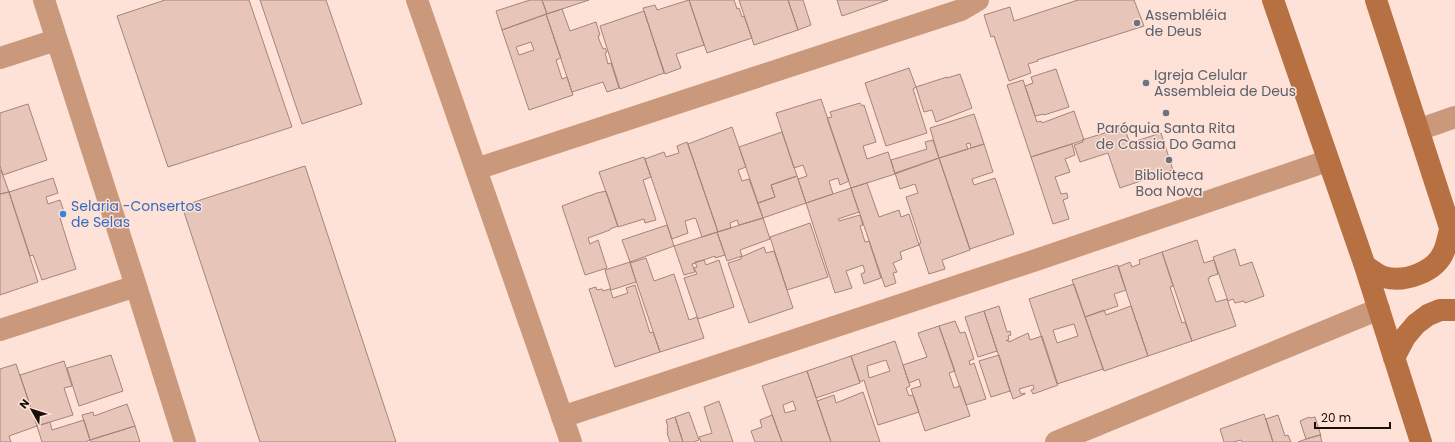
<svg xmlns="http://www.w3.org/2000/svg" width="1455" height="442" font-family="Poppins,sans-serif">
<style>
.building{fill:#e8c5b9;stroke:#a58479;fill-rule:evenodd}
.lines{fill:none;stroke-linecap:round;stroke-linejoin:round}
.minor{stroke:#ca987a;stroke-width:22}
.secondary{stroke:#b77041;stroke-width:22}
.worship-dot{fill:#6b7280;stroke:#fee1d7;stroke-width:1.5}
.shop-dot{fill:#3f7fe0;stroke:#fee1d7;stroke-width:1.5}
.labels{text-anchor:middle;stroke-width:3;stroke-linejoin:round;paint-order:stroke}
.worship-label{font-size:14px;fill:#5b616d;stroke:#fee1d7;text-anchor:start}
.shop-label{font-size:14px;fill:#366cbe;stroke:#fee1d7;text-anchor:start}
</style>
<rect width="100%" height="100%" fill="#fee1d7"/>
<path class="building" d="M 165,0 L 249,0 L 292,127 L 168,167 L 117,16 Z
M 260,0 L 326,0 L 362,104 L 302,124 Z
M 530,0 L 542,0 L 547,14 L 502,30 L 496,11 Z
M 542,0 L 589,0 L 547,14 Z
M 689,0 L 734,0 L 737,9 L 739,8 L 742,17 L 744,16 L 752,38 L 707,53 Z
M 689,0 L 704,45 L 676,54 L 681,68 L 665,74 L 643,8 L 655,5 L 657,10 Z
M 739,0 L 788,0 L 798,30 L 754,45 Z
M 788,0 L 803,0 L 811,25 L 798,30 Z
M 837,0 L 888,0 L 842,16 Z
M 1078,0 L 1134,0 L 1144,26 L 1037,60 L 1038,61 L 1028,64 L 1031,73 L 1009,81 L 994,36 L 991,37 L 984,15 L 1010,7 L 1014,21 Z
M 562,9 L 570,31 L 596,22 L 600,35 L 598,36 L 600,42 L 603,49 L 605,48 L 607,52 L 605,53 L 608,64 L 611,63 L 619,88 L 607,92 L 603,82 L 572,92 L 546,14 Z
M 644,11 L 664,73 L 620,89 L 600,26 Z
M 546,14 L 561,58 L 556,60 L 562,79 L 567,77 L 573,95 L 529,110 L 502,30 ZM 531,42 L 534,50 L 519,55 L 516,47 Z
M 909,68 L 916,87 L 913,89 L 927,133 L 886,146 L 865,83 Z
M 1056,69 L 1069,107 L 1044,115 L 1044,114 L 1035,116 L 1025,86 L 1033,83 L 1031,77 Z
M 960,74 L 972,108 L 936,122 L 932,110 L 924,112 L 916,87 L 947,77 L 947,78 Z
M 1023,80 L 1037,122 L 1041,121 L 1042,123 L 1074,111 L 1084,140 L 1031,157 L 1007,85 Z
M 821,99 L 849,181 L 840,185 L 838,178 L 829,181 L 833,194 L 806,203 L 798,179 L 807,176 L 803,165 L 794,168 L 776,113 Z
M 860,103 L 862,106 L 864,105 L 876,142 L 863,146 L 867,159 L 888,152 L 895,174 L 851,188 L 827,118 L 832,117 L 830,112 Z
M 28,104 L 47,160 L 3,175 L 0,166 L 0,113 Z
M 974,114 L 984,144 L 971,148 L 970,143 L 966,144 L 968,149 L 939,158 L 930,128 Z
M 732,127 L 746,167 L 738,170 L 742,181 L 749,179 L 763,218 L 739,225 L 737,220 L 730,223 L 731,228 L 718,232 L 688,144 Z
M 1124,127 L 1130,143 L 1161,133 L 1173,170 L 1120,188 L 1108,153 L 1080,162 L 1074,145 L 1083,142 L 1082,140 Z
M 782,132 L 797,176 L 771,185 L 775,197 L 758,203 L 739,147 Z
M 933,140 L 939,158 L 895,174 L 891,160 L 927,149 L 925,142 Z
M 687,142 L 718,232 L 702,237 L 696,219 L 695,218 L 685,221 L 688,233 L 672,239 L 645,159 L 664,152 L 666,157 L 679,153 L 677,146 Z
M 984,144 L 993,172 L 972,179 L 974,185 L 995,178 L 1014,234 L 970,249 L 939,158 Z
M 1072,144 L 1075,155 L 1065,159 L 1070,172 L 1055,177 L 1061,194 L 1067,193 L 1068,198 L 1063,200 L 1069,219 L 1053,224 L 1031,157 Z
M 644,157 L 651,177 L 643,180 L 656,220 L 645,223 L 644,219 L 618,227 L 599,172 Z
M 939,158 L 970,250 L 942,260 L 945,269 L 929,274 L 919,244 L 921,243 L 906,197 L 918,193 L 915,184 L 900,189 L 895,173 Z
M 305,166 L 396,442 L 260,442 L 182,206 Z
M 0,170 L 1,170 L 9,192 L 0,194 Z
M 797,176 L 806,203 L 763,218 L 758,203 L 775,197 L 771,185 Z
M 53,178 L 58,193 L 46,197 L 48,204 L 60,200 L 66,217 L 60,218 L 76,269 L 42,280 L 33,255 L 30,256 L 9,192 Z
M 867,183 L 879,217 L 899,210 L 901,217 L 909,214 L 919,245 L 900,252 L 902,259 L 893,263 L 897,272 L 893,273 L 896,283 L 885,287 L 851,188 Z
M 851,188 L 859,212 L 838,219 L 839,221 L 860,215 L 863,225 L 860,226 L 865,242 L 869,241 L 881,278 L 864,284 L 861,274 L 865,272 L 863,265 L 846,271 L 852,288 L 835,293 L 806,203 Z
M 606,191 L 618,226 L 610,229 L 610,230 L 588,238 L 590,244 L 598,240 L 607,268 L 585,275 L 562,206 L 597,193 Z
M 9,192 L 38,282 L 0,295 L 0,194 Z
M 763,218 L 770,239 L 740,250 L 742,256 L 727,261 L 717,232 Z
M 810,223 L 828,277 L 787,290 L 770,237 Z
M 667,225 L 674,246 L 630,262 L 622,240 Z
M 717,232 L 725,255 L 715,258 L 715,256 L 692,264 L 695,272 L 684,275 L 674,246 Z
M 1197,240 L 1204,263 L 1214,260 L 1218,274 L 1209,277 L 1210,278 L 1208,279 L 1216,302 L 1227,299 L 1236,326 L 1192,341 L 1162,252 Z
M 764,247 L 766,253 L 774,251 L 793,308 L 749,323 L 728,263 L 741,259 L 741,257 Z
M 1235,249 L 1240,266 L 1252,262 L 1264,296 L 1245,303 L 1244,301 L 1235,303 L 1233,299 L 1228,301 L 1213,257 Z
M 1162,252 L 1173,286 L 1170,287 L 1182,323 L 1185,322 L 1192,341 L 1148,356 L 1118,267 L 1130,262 L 1132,267 L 1140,264 L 1139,260 Z
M 646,258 L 654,281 L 674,274 L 689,320 L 697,317 L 704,338 L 660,352 L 630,263 Z
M 704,260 L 706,265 L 719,260 L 734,307 L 698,319 L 684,278 L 697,274 L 694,268 L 697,267 L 695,262 Z
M 630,262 L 636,282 L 611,290 L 605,270 Z
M 1118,265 L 1126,290 L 1114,294 L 1118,306 L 1085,317 L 1072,280 Z
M 1074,284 L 1103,369 L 1057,384 L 1029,299 ZM 1074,324 L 1078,336 L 1057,343 L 1053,330 Z
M 635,285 L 650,333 L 653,332 L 660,352 L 615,367 L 589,289 L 596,287 L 597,290 L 602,289 L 603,291 L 610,289 L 613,298 L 628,293 L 626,288 Z
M 999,306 L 1007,332 L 1010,331 L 1011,335 L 1008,336 L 1009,339 L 1006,341 L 1008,340 L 1009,342 L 1028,333 L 1030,340 L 1042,336 L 1058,385 L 1033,394 L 1031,390 L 1034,389 L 1033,385 L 1019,389 L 1021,394 L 1025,393 L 1025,394 L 1013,399 L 984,311 Z
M 1131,306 L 1148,356 L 1104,371 L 1085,317 L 1104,310 L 1106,315 Z
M 984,311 L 997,351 L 978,357 L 965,317 Z
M 955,321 L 960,333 L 965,332 L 974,359 L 969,361 L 970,365 L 974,363 L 986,399 L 966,405 L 939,326 Z
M 939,326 L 955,371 L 949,373 L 954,388 L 960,386 L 970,416 L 925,431 L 911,389 L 921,386 L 919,379 L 909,383 L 903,365 L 927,357 L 918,333 Z
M 895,341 L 910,386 L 906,388 L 909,396 L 913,395 L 919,412 L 878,425 L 864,380 L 860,382 L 851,356 ZM 886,360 L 890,371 L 869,378 L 867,366 Z
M 111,355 L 123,391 L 79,406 L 67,368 Z
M 999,355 L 1010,391 L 991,397 L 979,361 Z
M 851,356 L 860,383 L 816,398 L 807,371 Z
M 64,361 L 72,386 L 64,388 L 73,415 L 37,426 L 20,375 Z
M 16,364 L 37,426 L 9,436 L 11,442 L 0,442 L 0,369 Z
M 807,371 L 831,442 L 782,442 L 762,386 ZM 793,401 L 796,410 L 785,413 L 783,405 Z
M 863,392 L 880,442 L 831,442 L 817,401 L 834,395 L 836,403 Z
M 719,401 L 733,442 L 701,442 L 699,437 L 712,433 L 704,407 Z
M 127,404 L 135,426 L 90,440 L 82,415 L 93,412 L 94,416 Z
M 689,412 L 699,440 L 694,442 L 683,442 L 675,417 Z
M 1264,414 L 1273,442 L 1242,442 L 1241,440 L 1233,442 L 1224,442 L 1220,429 Z
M 772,415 L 782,442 L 755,442 L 751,431 L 762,427 L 760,420 Z
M 1278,415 L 1285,436 L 1288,435 L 1291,442 L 1273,442 L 1266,419 Z
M 675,417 L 683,442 L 670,442 L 667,433 L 668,433 L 667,428 L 668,427 L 666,420 Z
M 1309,417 L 1310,418 L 1315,417 L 1321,436 L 1320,435 L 1306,439 L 1300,421 Z
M 84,420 L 90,440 L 85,442 L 42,442 L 37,426 L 50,422 L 52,430 Z
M 135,426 L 140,442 L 91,442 L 90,440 Z
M 1320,435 L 1322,442 L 1298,442 L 1306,439 Z"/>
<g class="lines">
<path class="minor" d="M 44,0 L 136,286 L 185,442
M 417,0 L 571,442
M 0,58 L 56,40
M 1418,130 L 1455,117
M 476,169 L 961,10 L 978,0
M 0,330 L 136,286
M 562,417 L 1039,259 L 1327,161
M 1056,442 L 1379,309"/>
<path class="secondary" d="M 1273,0 L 1365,266 L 1421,442
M 1376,0 L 1455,243
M 1365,266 C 1371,269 1377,275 1384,277 C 1404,283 1436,272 1444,251 C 1447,244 1448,237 1450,230
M 1394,358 L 1405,337 L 1416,324 L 1428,315 L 1440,310 L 1455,310"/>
</g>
<g class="worship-dot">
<circle cx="1137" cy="23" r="4"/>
<circle cx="1146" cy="83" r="4"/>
<circle cx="1166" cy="113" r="4"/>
<circle cx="1169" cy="160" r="4"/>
</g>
<circle class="shop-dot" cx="63" cy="214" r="4"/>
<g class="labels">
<g class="worship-label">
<text x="1145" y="20">Assembléia<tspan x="1145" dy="16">de Deus</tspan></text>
<text x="1154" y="80">Igreja Celular<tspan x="1154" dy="16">Assembleia de Deus</tspan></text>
<text x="1166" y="133" text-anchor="middle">Paróquia Santa Rita<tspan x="1166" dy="16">de Cassia Do Gama</tspan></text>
<text x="1169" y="180" text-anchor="middle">Biblioteca<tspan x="1169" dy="16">Boa Nova</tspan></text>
</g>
<g class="shop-label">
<text x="71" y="211">Selaria -Consertos<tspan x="71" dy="16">de Selas</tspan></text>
</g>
</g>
<g transform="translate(32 410) rotate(309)" stroke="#fee1d7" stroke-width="3" paint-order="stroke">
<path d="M0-3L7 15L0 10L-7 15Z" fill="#1b0f0b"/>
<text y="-6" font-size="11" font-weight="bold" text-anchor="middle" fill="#1b0f0b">N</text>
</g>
<path d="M1315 422v6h75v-6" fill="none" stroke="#1b0f0b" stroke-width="2"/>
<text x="1321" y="422" font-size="12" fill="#1b0f0b" stroke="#fee1d7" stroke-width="3" paint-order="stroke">20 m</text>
</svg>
